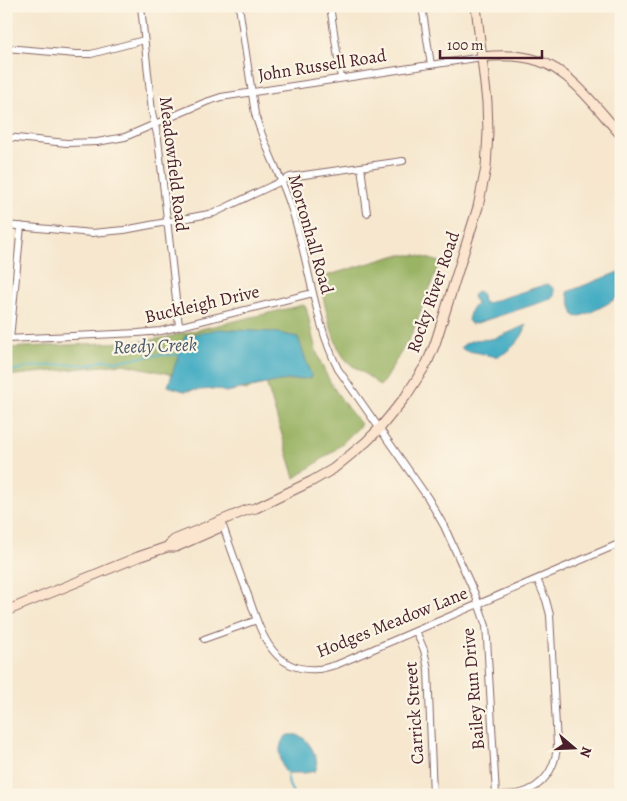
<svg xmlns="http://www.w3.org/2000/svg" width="627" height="801" font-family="Alegreya,serif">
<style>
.forest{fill:#9ab365;stroke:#726948}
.water{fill:#43acc3;stroke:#466677}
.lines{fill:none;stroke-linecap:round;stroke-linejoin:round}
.stream{stroke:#43acc3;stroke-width:2}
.street-casing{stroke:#866564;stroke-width:8}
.secondary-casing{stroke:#866564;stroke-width:11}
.street{stroke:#fff;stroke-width:6}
.secondary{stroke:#fce5cf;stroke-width:9}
.labels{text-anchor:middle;stroke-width:4.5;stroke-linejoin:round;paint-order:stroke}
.street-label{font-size:18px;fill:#4a1f2b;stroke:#fcf5e5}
.water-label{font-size:19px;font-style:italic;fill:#475768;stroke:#fcf5e5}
</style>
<rect width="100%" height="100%" fill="#fcf5e5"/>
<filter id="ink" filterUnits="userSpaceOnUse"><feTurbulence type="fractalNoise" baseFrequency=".02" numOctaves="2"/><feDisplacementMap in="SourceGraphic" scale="10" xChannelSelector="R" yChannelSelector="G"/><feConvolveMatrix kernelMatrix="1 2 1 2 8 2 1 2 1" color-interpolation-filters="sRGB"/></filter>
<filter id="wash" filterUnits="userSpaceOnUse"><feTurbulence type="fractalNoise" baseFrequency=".0096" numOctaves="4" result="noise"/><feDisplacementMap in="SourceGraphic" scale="20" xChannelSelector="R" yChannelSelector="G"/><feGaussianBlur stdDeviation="1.12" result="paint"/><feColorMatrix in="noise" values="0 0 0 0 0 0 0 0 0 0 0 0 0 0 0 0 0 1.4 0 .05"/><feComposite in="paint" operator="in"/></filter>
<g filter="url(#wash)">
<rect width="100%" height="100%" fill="#f6e7ce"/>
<path class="forest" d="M 397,255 L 416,255 L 440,262 L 412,334 L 382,384 L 379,386 C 370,375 358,371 348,362 C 332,347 324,300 319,278 Z
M 303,305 L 306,307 C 310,322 312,338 317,353 C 326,379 343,404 361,424 L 358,428 L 335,450 L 295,478 L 266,382 L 247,390 L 123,364 L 6,376 L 6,348 L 146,341 L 167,337 Z"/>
<path class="water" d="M 621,271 L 621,295 C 610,303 588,315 576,317 L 573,313 L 567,292 Z
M 547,284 C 554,287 555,290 554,297 L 551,299 L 477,323 L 471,324 L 468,320 L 471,309 L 476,305 L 473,296 L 476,292 L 479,291 L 482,295 L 483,302 L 487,303 Z
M 526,325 C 525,336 509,353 498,356 C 491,357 482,353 474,352 C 469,351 464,352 461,347 C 476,335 481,342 495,338 C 506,335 516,329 526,325 Z
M 219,329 L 273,332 L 298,337 L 312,378 L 280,381 L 226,392 L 216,389 L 184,391 L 168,386 L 185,336 Z
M 288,735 C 292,735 296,734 300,736 C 310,741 321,761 315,771 L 305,773 L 287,773 L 284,770 C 279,759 277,741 288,735 Z"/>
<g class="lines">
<path class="stream" d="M 6,372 L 30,367 L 72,364 L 89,365 L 104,360 L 116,361 L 158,355 L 179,355
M 287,773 L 289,785 L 294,795"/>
</g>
</g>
<g filter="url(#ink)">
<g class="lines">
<g class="street-casing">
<path id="street" d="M 141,6 L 152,112 L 158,139 L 179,326
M 239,6 L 255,114 C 264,146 281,175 291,207 C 309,260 313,318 338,369 L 428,498 L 444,526 L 475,594 L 486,626 L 487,639 L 496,795
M 330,6 L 341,78
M 422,6 L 431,65
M 6,48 L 76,54 L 91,54 L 144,40
M 6,137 L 67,143 L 97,142 L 125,137 L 206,102 L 221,97 L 482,57
M 361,167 L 367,213
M 6,225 L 92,233 L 124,230 L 214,213 L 290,177 L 403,161
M 6,339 L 138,333 L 161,331 L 313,293
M 10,339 L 21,226
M 223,526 C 231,549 239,572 248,595 C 260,629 271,673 317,669 C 323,669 330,666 336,665 L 621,543
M 416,631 L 424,650 L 428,669 L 433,795
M 204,639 L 257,620
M 501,795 C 508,794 515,795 521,793 C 544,787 556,767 557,745 L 550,615 L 546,600 L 537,579"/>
</g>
<g class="secondary-casing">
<path id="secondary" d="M 482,57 C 501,55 521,55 539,61 C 571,71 599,111 621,135
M 167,547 L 174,540 L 247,510 L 256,508 L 312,481 L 333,469 L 366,442 L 380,428 L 406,396 L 427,363 L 435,344 L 478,207 L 486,168 L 488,132 L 487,102 L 476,6
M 6,611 L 138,557 L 167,547 L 176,547 L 221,527"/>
</g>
<use href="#street" class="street"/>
<use href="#secondary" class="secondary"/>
</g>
</g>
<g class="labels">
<g class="street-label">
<text transform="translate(322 65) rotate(-9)" y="6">John Russell Road</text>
<text transform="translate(174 164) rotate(83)" y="6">Meadowfield Road</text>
<text transform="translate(311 234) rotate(74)" y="6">Mortonhall Road</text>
<text transform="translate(433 292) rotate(-71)" y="6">Rocky River Road</text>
<text transform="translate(202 304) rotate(-13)" y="6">Buckleigh Drive</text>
<text transform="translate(392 622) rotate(-22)" y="6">Hodges Meadow Lane</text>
<text transform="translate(473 689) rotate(-95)" y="6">Bailey Run Drive</text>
<text transform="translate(414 713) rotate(-94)" y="6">Carrick Street</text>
</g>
<g class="water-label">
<text transform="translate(155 345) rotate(-2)" y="7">Reedy Creek</text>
</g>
</g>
<rect width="627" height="801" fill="none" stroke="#fcf5e5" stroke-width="25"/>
<g transform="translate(574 748) rotate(109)" stroke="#fcf5e5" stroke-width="4" paint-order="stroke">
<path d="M0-4L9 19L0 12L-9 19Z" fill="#4a1f2b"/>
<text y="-8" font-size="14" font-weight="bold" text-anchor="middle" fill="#4a1f2b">N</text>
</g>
<path d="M440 50v8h102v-8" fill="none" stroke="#4a1f2b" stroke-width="2.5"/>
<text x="447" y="50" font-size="15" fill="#4a1f2b" stroke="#fcf5e5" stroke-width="4" paint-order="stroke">100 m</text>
</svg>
